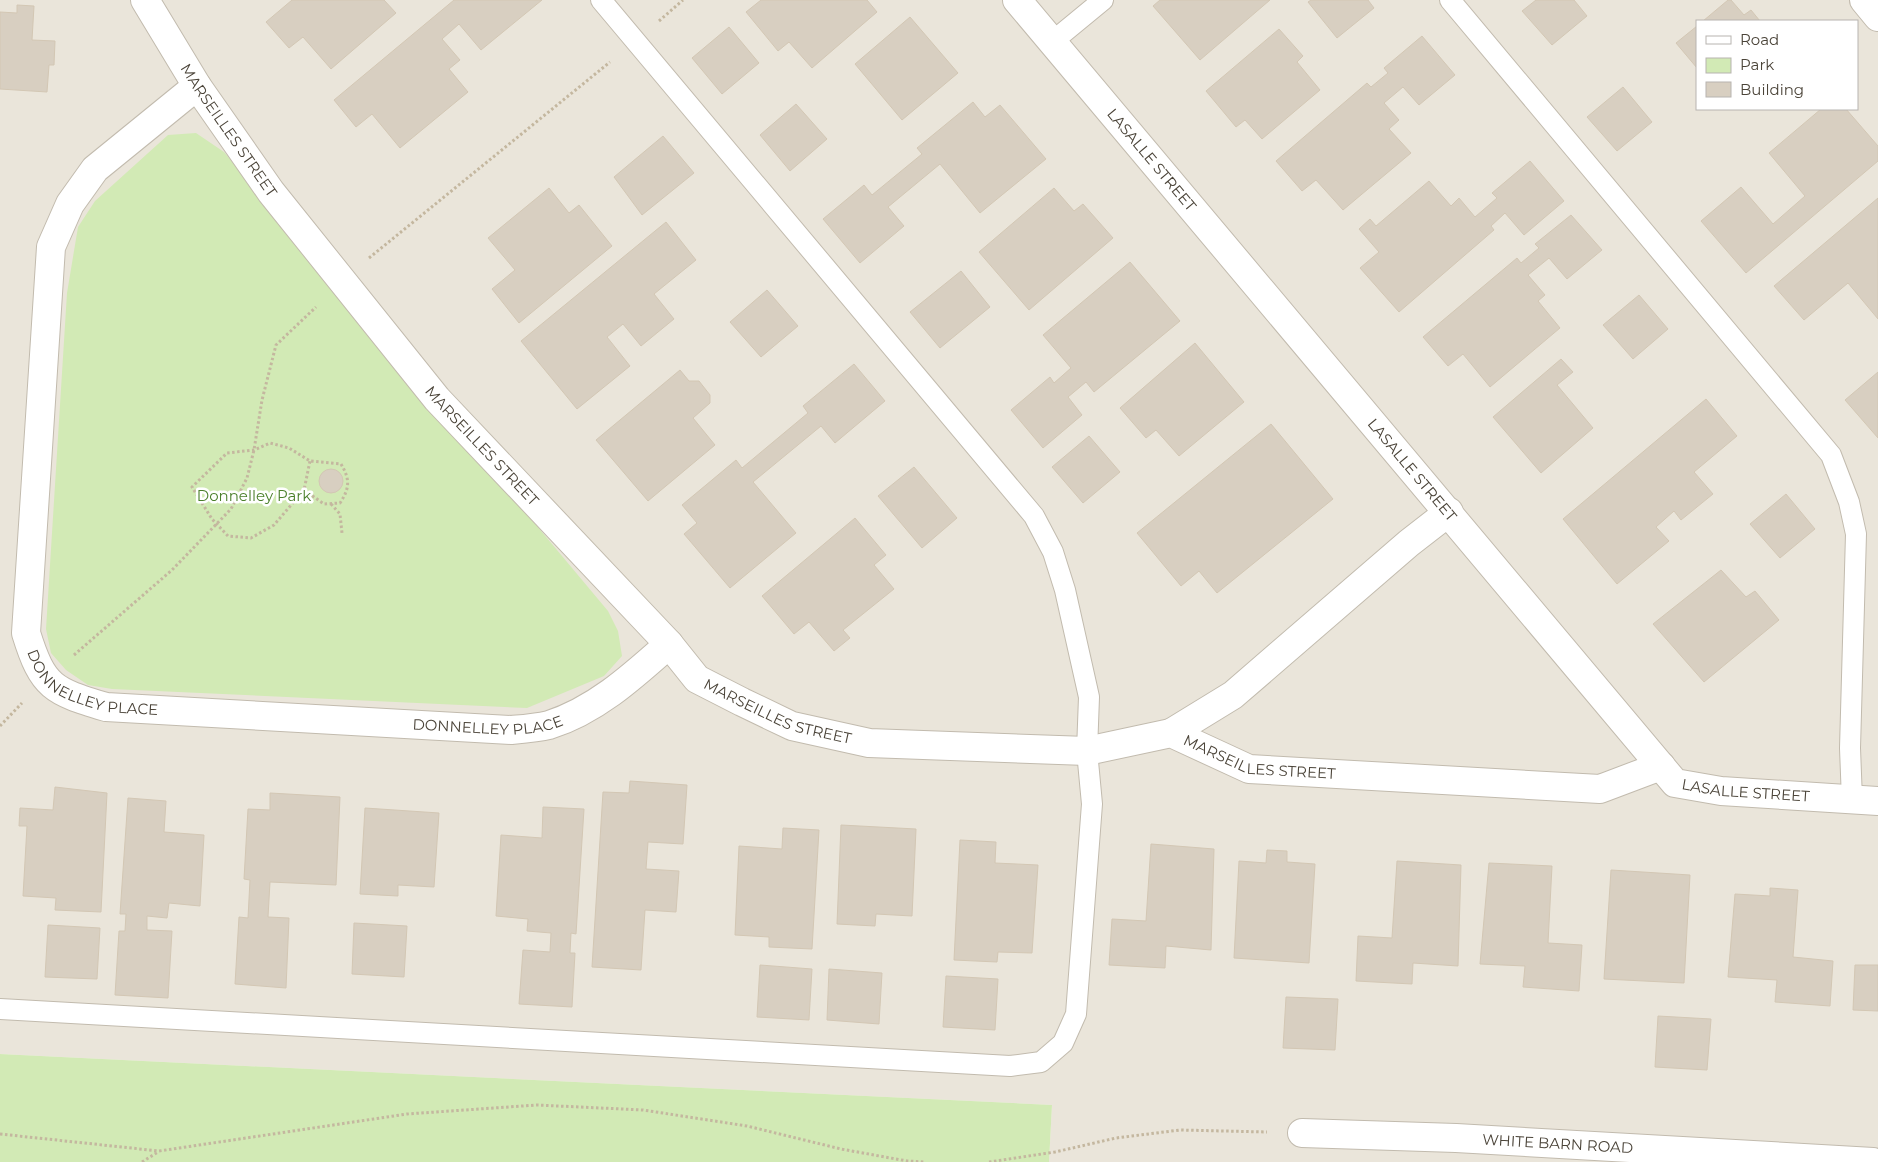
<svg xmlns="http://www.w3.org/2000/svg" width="1878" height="1162" font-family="Montserrat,sans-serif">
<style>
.residential{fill:#eae5da;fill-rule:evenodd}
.green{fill:#d2eab5}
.building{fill:#d8cfc1;stroke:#d3c7b4}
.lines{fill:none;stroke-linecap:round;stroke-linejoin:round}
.service-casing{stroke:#c2bbae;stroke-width:22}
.minor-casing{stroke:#c2bbae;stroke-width:30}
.path{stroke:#c4b79f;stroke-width:3;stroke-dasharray:2.5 2.5;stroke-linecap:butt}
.service{stroke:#fff;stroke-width:20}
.minor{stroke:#fff;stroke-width:28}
.labels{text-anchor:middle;stroke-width:5;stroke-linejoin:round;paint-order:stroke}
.street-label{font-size:15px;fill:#4b4439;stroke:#fff}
.park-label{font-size:15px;fill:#4a7f2a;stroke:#fff}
</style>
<rect width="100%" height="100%" fill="#f6f3ec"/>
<path class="residential" d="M 0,0 L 1878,0 L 1878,1162 L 1049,1162 L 1052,1105 L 0,1054 ZM 1697,21 L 1857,21 L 1857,109 L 1697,109 Z"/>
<path class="green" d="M 196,133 L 224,152 L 608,611 L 618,631 L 622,656 L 604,676 L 527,708 L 112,689 L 88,685 L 66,670 L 51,653 L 46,629 L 67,293 L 78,227 L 95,201 L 168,135 Z
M 0,1054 L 1052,1105 L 1049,1162 L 0,1162 Z"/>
<path class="building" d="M 292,0 L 384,0 L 396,13 L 331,69 L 303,37 L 289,48 L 266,22 Z
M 454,0 L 542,0 L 481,50 L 459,24 L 442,39 L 460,60 L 449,69 L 468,92 L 400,148 L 372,114 L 356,127 L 334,100 Z
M 761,0 L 867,0 L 877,12 L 812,68 L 789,42 L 778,51 L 746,12 Z
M 1160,0 L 1270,0 L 1200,60 L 1153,6 Z
M 1311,0 L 1368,0 L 1374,8 L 1337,38 L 1308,2 Z
M 1536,0 L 1574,0 L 1587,16 L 1552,45 L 1522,11 Z
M 1728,0 L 1731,0 L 1744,15 L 1751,10 L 1760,21 L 1703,21 Z
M 17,5 L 34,6 L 32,40 L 55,41 L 54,65 L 49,65 L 47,92 L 0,89 L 0,12 L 17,13 Z
M 910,17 L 958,73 L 902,120 L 855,64 Z
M 1697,26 L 1697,68 L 1676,43 Z
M 729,27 L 759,63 L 722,94 L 692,58 Z
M 1279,29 L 1303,56 L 1297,62 L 1320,90 L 1262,139 L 1245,120 L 1236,127 L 1206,91 Z
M 1422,36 L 1455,75 L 1419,105 L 1403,87 L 1384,103 L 1399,120 L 1389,129 L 1411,153 L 1343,210 L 1316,180 L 1302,191 L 1276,161 L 1367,83 L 1371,87 L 1388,73 L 1384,68 Z
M 1623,87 L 1652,122 L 1617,151 L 1587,117 Z
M 973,102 L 985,117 L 1000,105 L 1046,159 L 980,213 L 940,164 L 888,207 L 904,226 L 860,263 L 823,219 L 864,185 L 872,195 L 922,154 L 917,148 Z
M 796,104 L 827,139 L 790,171 L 760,135 Z
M 1821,109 L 1846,109 L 1878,146 L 1878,161 L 1746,273 L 1701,221 L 1741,187 L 1773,224 L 1805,196 L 1769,153 Z
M 663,136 L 694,173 L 642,215 L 614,177 Z
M 1530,161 L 1564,201 L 1524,235 L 1505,213 L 1491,226 L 1494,230 L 1399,312 L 1360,268 L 1379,252 L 1359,229 L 1370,219 L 1376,226 L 1429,181 L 1451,206 L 1459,198 L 1475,217 L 1497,198 L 1492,193 Z
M 549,188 L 569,213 L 579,205 L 612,246 L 519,323 L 492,289 L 515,270 L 488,238 Z
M 1054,188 L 1074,211 L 1083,204 L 1113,238 L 1029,310 L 979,252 Z
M 1878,198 L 1878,319 L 1848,283 L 1804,320 L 1774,286 Z
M 1571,215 L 1602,250 L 1567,279 L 1549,258 L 1528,275 L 1545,295 L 1538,301 L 1560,328 L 1490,387 L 1463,354 L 1448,366 L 1423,337 L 1517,258 L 1521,263 L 1539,248 L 1535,244 Z
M 666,222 L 696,260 L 654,294 L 674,319 L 641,346 L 623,324 L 607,337 L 630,366 L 577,409 L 521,341 Z
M 1130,262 L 1180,321 L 1094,392 L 1086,382 L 1068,397 L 1082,415 L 1043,448 L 1011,410 L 1050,377 L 1054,383 L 1071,368 L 1043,335 Z
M 961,271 L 990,307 L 940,348 L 910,312 Z
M 767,290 L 798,326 L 761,357 L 730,322 Z
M 1639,295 L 1668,329 L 1633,359 L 1603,325 Z
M 1195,343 L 1244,402 L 1179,456 L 1156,430 L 1146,438 L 1120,408 Z
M 1561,359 L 1573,372 L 1557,385 L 1593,428 L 1541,473 L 1493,417 Z
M 854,364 L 885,401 L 835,443 L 821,426 L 753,482 L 796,533 L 730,588 L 684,534 L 697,523 L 682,505 L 736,460 L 742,468 L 808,413 L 803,406 Z
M 680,370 L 689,381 L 699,381 L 710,395 L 710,403 L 693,418 L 715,445 L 648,501 L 596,440 Z
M 1878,372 L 1878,438 L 1845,400 Z
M 1706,399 L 1737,436 L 1694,472 L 1713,494 L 1681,520 L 1674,511 L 1656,527 L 1669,541 L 1617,584 L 1563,519 Z
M 1271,424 L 1333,499 L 1217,593 L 1199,571 L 1181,586 L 1137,533 Z
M 1089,436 L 1120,472 L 1083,503 L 1052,467 Z
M 914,467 L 957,518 L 922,548 L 878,496 Z
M319 481a12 12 0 1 1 24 0a12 12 0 1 1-24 0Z
M 1786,494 L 1815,529 L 1780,558 L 1750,524 Z
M 855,518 L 886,555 L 874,565 L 894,589 L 843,630 L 850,638 L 834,651 L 809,622 L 794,634 L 762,596 Z
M 1721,570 L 1746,597 L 1755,591 L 1779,620 L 1704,682 L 1653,624 Z
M 630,781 L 687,785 L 683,844 L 648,842 L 646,869 L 679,871 L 676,912 L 645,910 L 641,970 L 592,967 L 603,792 L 629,793 Z
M 55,787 L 107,793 L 101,912 L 55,910 L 56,898 L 23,896 L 27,826 L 19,826 L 20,808 L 53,810 Z
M 270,793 L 340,797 L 336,885 L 270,882 L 268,917 L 289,918 L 286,988 L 235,984 L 239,917 L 248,918 L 250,880 L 244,879 L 248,809 L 270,810 Z
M 128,798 L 166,801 L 164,832 L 204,835 L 200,906 L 169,903 L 167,918 L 147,916 L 147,930 L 172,931 L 168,998 L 115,995 L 119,931 L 125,931 L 126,914 L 120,914 Z
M 543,807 L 584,809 L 576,934 L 571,933 L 570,953 L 575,953 L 572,1007 L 519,1004 L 523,950 L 550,952 L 551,933 L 527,931 L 528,919 L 496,916 L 501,835 L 542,838 Z
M 365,808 L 439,813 L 434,887 L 398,885 L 398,896 L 360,894 Z
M 841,825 L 916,829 L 912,916 L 876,914 L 875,926 L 837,924 Z
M 783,828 L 819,830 L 812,949 L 769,947 L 769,937 L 735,935 L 739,846 L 782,849 Z
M 960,840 L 996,842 L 995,863 L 1038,865 L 1032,953 L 998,952 L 997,962 L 954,960 Z
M 1151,844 L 1214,849 L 1211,950 L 1166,946 L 1165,968 L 1109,965 L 1112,919 L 1146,921 Z
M 1267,850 L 1287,851 L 1287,862 L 1315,864 L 1309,963 L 1234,958 L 1239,861 L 1266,863 Z
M 1397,861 L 1461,865 L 1458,966 L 1413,963 L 1412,984 L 1356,981 L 1358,936 L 1392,938 Z
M 1489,863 L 1552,866 L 1548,943 L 1582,945 L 1579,991 L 1523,987 L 1525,966 L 1480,964 Z
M 1611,870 L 1690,875 L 1684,983 L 1604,979 Z
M 1770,888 L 1798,890 L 1793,957 L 1833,961 L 1830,1006 L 1775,1002 L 1777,980 L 1728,977 L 1735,894 L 1770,896 Z
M 354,923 L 407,926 L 404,977 L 352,974 Z
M 48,925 L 100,928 L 97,979 L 45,977 Z
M 760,965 L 812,969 L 809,1020 L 757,1017 Z
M 1855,965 L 1878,965 L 1878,1011 L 1853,1010 Z
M 829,969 L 882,973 L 879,1024 L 827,1020 Z
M 946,976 L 998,979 L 995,1030 L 943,1027 Z
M 1286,997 L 1338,999 L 1335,1050 L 1283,1048 Z
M 1658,1016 L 1711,1019 L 1707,1070 L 1655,1067 Z"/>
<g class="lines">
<g class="service-casing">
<path id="service" d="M 1450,0 L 1831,455 L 1849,502 L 1856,534 L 1850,748 L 1852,800
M 1052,42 L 1103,0
M 0,1009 L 1010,1066 L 1041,1062 L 1063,1043 L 1076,1014 L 1092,804 L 1087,751 L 1089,697 L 1065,590 L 1053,552 L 1034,516 L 601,0"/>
</g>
<g class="minor-casing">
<g id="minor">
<path id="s1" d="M 145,0 L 197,86 L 271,192 L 437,399 L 669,644 L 697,679 L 742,702 L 792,726 L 869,743 L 1087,751 L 1171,733 L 1249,769 L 1600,789 L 1661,766"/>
<path id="s2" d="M 1017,0 L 1675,783 L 1721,791 L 1878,801"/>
<path d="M 1864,0 L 1878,17"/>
<path id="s3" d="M 197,86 L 95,169 L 70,204 L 51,247 L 26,633 C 43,688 53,691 106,707 L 511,730 C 523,729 537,728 549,725 C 596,710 633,676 669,644"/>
<path d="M 1171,733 L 1233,695 L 1409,543 L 1449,512"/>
<path id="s4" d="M 1302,1133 L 1456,1138 L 1873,1162"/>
</g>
</g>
<path class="path" d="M 659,21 L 683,0
M 369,258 L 610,62
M 304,490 L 324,504 L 340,503 C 350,488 350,479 341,464 L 310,461 L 289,448 L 270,443 L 254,450 L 227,453 L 192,487 L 212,519 L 228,536 L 251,538 L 274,525 L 304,490 L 310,461
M 331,504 L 340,514 L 342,533
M 74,655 L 172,570 L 231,509 L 247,478 L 254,450 L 262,400 L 276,345 L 316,307
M 0,726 L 22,703
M 0,1134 L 159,1151 L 407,1114 L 537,1105 L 643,1110 L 747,1126 L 841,1149 L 907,1161 L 924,1162
M 142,1162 L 158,1152
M 989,1162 L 1055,1152 L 1116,1138 L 1180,1130 L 1267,1132"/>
<use href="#service" class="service"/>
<use href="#minor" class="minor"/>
</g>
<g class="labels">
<g class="street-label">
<text dy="5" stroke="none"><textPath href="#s1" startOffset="155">MARSEILLES STREET</textPath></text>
<text dy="5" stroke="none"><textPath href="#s2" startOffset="209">LASALLE STREET</textPath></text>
<text dy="5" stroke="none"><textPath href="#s1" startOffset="560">MARSEILLES STREET</textPath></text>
<text dy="5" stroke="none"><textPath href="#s2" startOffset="614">LASALLE STREET</textPath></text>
<text dy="5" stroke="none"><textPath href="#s3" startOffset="702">DONNELLEY PLACE</textPath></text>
<text dy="5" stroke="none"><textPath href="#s1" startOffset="965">MARSEILLES STREET</textPath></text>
<text dy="5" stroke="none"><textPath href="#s3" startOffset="1108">DONNELLEY PLACE</textPath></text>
<text dy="5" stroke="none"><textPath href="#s1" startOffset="1460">MARSEILLES STREET</textPath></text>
<text dy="5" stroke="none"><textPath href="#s2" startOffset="1094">LASALLE STREET</textPath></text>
<text dy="5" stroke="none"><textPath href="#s4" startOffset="256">WHITE BARN ROAD</textPath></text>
</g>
<g class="park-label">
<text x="254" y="501">Donnelley Park</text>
</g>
</g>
<rect x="1696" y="20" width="162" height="90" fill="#ffffff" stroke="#b7b4b0"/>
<rect x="1706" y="36" width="25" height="8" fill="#ffffff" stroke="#b7b4b0"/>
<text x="1740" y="45" font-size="15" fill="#4b4439">Road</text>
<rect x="1706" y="58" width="25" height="15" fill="#d2eab5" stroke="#b7b4b0"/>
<text x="1740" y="70" font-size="15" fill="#4b4439">Park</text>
<rect x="1706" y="82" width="25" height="15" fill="#d8cfc1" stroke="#b7b4b0"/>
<text x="1740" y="95" font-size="15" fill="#4b4439">Building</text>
</svg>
